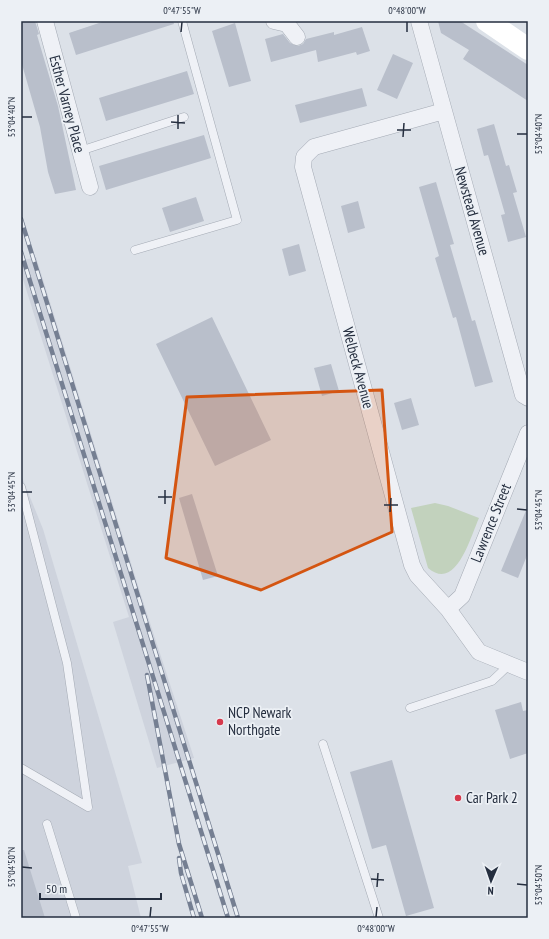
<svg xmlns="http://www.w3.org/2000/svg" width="549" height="939" font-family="'PT Sans Narrow',sans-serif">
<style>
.built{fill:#ced3dd}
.green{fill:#c2d2bd}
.building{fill:#b9bfcb}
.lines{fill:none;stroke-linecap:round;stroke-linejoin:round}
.lane-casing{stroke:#a5abb5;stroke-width:9}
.street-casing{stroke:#a5abb5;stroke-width:17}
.lane{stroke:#eff1f6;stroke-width:8}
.street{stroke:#eff1f6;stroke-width:16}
.secondary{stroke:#fff;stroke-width:22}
.rail-casing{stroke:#757f92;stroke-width:4.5}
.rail{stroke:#ecf0f5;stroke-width:3;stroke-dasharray:9;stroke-linecap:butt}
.marked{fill:#d45511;fill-opacity:0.2;stroke:#d45511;stroke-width:3;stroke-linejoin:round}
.ticks{fill:none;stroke:#252e3f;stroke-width:1.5}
.poi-dot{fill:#d6394c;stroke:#ecf0f5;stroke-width:1.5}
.labels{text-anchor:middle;stroke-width:3.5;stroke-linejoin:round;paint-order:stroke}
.street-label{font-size:15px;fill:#252e3f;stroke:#ecf0f5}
.poi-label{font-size:15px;fill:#252e3f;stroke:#ecf0f5;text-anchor:start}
.neatline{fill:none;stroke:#252e3f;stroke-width:1.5}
.ticks-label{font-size:10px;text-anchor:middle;fill:#252e3f}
</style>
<rect width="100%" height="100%" fill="#dce1e8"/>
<path class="built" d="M 36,257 L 140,592 L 194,758 L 157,768 L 113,622 L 129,617 L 21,273 L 21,261 Z
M 21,475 L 43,529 L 142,863 L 128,866 L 141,918 L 21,918 Z"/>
<path class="green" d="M 435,503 L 448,506 L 479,518 C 470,538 456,592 428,568 L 411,508 Z"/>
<path class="building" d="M 21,21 L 35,21 L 39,34 L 37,35 L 58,106 L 76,190 L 55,194 L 48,172 L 40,127 L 21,61 Z
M 105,21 L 173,21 L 174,24 L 76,55 L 69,33 Z
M 438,21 L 460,21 L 528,65 L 528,101 L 463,59 L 469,50 L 441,33 Z
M 235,23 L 251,81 L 229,87 L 212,31 Z
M 362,27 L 370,51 L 357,55 L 356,52 L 318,62 L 316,50 L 271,62 L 265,39 L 283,34 L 290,43 L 298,46 L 303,44 L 306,39 L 334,32 L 334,35 Z
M 393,54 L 413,63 L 397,99 L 377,90 Z
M 187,71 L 194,94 L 106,121 L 99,98 Z
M 362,88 L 367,106 L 300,123 L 295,105 Z
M 494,124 L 506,166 L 509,165 L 517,192 L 513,193 L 526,237 L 508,242 L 501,215 L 505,214 L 488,155 L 484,156 L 477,129 Z
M 204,135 L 211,158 L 106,190 L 99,166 Z
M 436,182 L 454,244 L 450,245 L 472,321 L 475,320 L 493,382 L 475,387 L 456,317 L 453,318 L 435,258 L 439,256 L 419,187 Z
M 196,197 L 204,221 L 170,232 L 162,208 Z
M 358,201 L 365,228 L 348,233 L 341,206 Z
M 299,244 L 306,271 L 289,276 L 282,249 Z
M 212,317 L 271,440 L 215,466 L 156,344 Z
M 331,364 L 339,391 L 322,396 L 314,368 Z
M 411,398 L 419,425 L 402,430 L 394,403 Z
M 192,494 L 218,576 L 203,580 L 179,498 Z
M 527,508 L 528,553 L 518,578 L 501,571 Z
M 521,702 L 523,711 L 528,710 L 528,753 L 510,759 L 495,710 Z
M 392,760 L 434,908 L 406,916 L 386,845 L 372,849 L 350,772 Z
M 21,850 L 24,850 L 45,918 L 21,918 Z"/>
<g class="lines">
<g class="lane-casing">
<path id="lane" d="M 80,151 L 184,117
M 135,250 L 237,220 L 182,21
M 21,487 L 67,663 L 88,807 L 21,768
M 410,708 L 492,681 L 509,665
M 323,744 L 379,918
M 47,824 L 76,918"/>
</g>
<g class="street-casing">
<path id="street" d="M 45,21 L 90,187
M 274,21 L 287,24 L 297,37
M 419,21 L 523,395 L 528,398
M 444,111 L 314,147 L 304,157 L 303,167 L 412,565 L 417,575 L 448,609 L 479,652 L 528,672
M 448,609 L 462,596 L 528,433"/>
</g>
<use href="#lane" class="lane"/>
<use href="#street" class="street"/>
<path class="secondary" d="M 487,21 L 528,49"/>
<g class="rail-casing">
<path id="rail" d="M 21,219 L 238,918
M 21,252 L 228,918
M 147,675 L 179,844 L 202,918
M 179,858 L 181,873 L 194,918"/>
</g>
<use href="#rail" class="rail"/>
</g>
<path class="marked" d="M 382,390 L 392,532 L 261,590 L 166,558 L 187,397 Z"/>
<path class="ticks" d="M 181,32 L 182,22M 407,32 L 407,22M 22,117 L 32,117M 171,122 L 185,123M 178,129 L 178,115M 397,130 L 411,130M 517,134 L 527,134M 403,137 L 404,123M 22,492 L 32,492M 158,497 L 172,497M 165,504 L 165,490M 384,505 L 398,505M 517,509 L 527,510M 390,512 L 391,498M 22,867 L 32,868M 371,879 L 384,880M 517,884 L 527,885M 377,887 L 378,873M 150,917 L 151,907M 376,917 L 377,907"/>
<g class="poi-dot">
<circle cx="220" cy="722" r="4"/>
<circle cx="458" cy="798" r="4"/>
</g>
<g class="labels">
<g class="street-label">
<text transform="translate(67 104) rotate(75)" y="5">Esther Varney Place</text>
<text transform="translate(472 211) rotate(74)" y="5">Newstead Avenue</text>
<text transform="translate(358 368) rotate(75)" y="5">Welbeck Avenue</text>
<text transform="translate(491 523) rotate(-68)" y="5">Lawrence Street</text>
</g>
<g class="poi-label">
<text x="228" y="718">NCP Newark<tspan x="228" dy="17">Northgate</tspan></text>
<text x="466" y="803">Car Park 2</text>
</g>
</g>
<rect width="549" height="939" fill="none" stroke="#ecf0f5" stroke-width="44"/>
<g transform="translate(491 881) rotate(182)" stroke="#ecf0f5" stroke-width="3" paint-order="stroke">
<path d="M0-3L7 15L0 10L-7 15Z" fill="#252e3f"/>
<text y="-6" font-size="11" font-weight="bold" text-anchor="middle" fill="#252e3f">N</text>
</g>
<path d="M40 893v6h121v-6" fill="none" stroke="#252e3f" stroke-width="2"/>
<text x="46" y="893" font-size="12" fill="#252e3f" stroke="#ecf0f5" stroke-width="3" paint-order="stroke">50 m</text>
<rect x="22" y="22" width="505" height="895" class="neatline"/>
<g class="ticks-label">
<text x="182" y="14">0°47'55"W</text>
<text x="407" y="14">0°48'00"W</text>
<text transform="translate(11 117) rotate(-90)" y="4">53°04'40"N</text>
<text transform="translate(538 134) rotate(-90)" y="4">53°04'40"N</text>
<text transform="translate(11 492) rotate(-90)" y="4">53°04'45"N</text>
<text transform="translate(538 510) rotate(-90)" y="4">53°04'45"N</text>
<text transform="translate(11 867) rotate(-90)" y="4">53°04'50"N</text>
<text transform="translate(538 885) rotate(-90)" y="4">53°04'50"N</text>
<text x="150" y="932">0°47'55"W</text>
<text x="376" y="932">0°48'00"W</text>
</g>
</svg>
